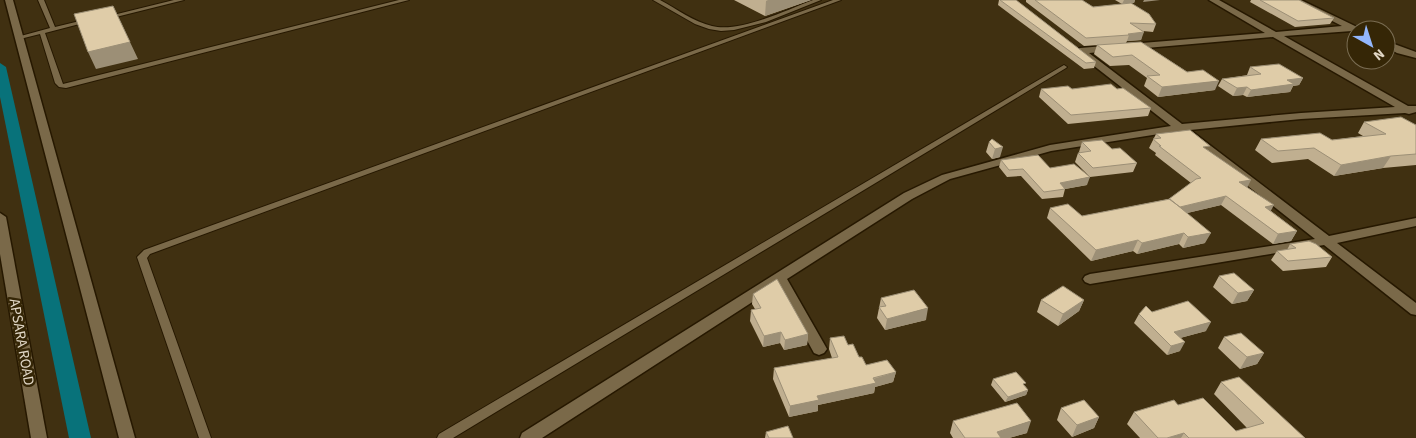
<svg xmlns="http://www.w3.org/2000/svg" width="1416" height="438" font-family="'Source Sans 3',sans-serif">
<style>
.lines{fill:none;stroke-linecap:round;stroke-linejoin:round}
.canal{fill:#08727a;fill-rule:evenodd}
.service-casing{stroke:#261800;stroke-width:2}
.minor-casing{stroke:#261800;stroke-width:3}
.tertiary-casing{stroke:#261800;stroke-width:3}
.service{fill:#7a6949;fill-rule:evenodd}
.minor{fill:#7a6949;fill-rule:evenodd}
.tertiary{fill:#7a6949;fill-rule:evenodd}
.wall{fill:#c0af90}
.shaded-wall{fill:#9c8f76}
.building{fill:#dfcca8;stroke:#9c8f76}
.labels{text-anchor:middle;stroke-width:5;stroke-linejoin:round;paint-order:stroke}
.street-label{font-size:15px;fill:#e1d7c6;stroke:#352606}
</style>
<rect width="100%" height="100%" fill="#403011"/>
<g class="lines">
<path class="canal" d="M 0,63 L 6,67 L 91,438 L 69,438 L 0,97 Z"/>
<g class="service-casing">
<path id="service" d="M 38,0 L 44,0 L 55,27 L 88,19 L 91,21 L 45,33 L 63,84 L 399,0 L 409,0 L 66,88 L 59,87 L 55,83 L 40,34 L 20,39 L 17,37 L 50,28 Z
M 174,0 L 184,0 L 108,19 L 105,17 Z
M 653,0 L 660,0 C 677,9 694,22 712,26 C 739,33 787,10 813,0 L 821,0 L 766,22 L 734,30 L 721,31 L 709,29 L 695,24 Z
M 833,0 L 841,0 L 150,254 L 147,258 L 211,438 L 199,438 L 137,257 L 144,250 Z
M 1064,65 L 1067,67 L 1066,68 L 453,438 L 437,438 L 439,434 Z"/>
</g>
<g class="minor-casing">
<path id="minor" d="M 5,0 L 13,0 L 135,438 L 119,438 Z
M 1209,0 L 1219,0 L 1276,32 L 1342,26 L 1291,0 L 1301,0 L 1355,26 L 1356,28 L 1352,31 L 1284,36 L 1408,106 L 1416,106 L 1416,112 L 1409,114 L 1405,113 L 1301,119 L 1190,130 L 1329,236 L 1416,218 L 1416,226 L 1337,243 L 1416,303 L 1416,315 L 1411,314 L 1324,245 L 1090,284 L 1085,282 L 1083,279 L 1085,276 L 1090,274 L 1315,239 L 1178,131 L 1051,151 L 950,179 L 912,199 L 787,279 L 827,349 L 824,353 L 819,355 L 814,353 L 777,286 L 542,438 L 520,438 L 522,433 L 904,193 L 942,175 L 1050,145 L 1171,126 L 1075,51 L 1080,48 L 1265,33 ZM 1273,37 L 1395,107 L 1301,113 L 1182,124 L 1089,53 Z
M 1386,41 L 1416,52 L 1416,58 L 1397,53 L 1386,47 Z"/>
</g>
<g class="tertiary-casing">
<path id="tertiary" d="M 0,213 L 6,217 L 47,438 L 31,438 L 0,254 Z"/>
</g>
<use href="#service" class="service"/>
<use href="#minor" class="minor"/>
<use href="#tertiary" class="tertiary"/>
</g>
<path class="wall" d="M 734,0 L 811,0 L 765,16 Z
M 999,0 L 1016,0 L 1096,62 L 1094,68 L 1084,69 L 998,5 Z
M 1026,0 L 1082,0 L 1093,7 L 1122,4 L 1115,0 L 1135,0 L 1134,3 L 1131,3 L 1156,24 L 1153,32 L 1143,31 L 1141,40 L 1127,41 L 1126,43 L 1084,46 L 1026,2 Z
M 1251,0 L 1299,0 L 1334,18 L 1330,24 L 1295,27 L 1250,2 Z
M 1141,42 L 1215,90 L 1158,97 L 1144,86 L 1147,78 L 1129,65 L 1110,66 L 1094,54 L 1097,45 Z
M 1250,67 L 1303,78 L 1299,85 L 1293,86 L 1290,92 L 1247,97 L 1243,95 L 1233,96 L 1218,86 L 1222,79 L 1248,75 L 1247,75 Z
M 1041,89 L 1117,89 L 1151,108 L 1148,116 L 1068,124 L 1039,97 Z
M 1364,122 L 1416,125 L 1416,165 L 1383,168 L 1334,176 L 1308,159 L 1272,163 L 1255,150 L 1261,139 L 1332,140 L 1363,136 L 1358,133 Z
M 1156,134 L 1208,150 L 1247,187 L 1271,211 L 1297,231 L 1291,241 L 1273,244 L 1221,205 L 1187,213 L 1205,243 L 1183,248 L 1179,244 L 1137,254 L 1133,251 L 1091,261 L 1047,218 L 1050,208 L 1082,216 L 1169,199 L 1191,183 L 1155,155 L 1156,153 L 1149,148 Z
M 992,139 L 1000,157 L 992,159 L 986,152 L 989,142 Z
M 1082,142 L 1112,149 L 1137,163 L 1133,172 L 1090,177 L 1075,162 L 1078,153 L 1080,153 L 1079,152 Z
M 1001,160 L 1050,168 L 1087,185 L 1065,189 L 1063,197 L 1042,199 L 1021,176 L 1007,177 L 999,167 Z
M 1290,244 L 1332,257 L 1326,267 L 1283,271 L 1271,260 L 1277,251 L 1287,250 Z
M 1219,276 L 1254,290 L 1247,301 L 1232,304 L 1213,287 Z
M 753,294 L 808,334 L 807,345 L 784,350 L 780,343 L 763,347 L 750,321 L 751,310 L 755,309 L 752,304 Z
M 881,298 L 926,320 L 885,330 L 877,318 Z
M 1041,300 L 1084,300 L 1079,311 L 1058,326 L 1037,312 Z
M 1152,312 L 1206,331 L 1180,338 L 1180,351 L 1167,355 L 1134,323 L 1139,314 Z
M 1224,337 L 1264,353 L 1257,364 L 1240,369 L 1218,348 Z
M 830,338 L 848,345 L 866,365 L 896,372 L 893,382 L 875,387 L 874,393 L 818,405 L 818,411 L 789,417 L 773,379 L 774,368 L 832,358 L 829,349 Z
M 993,379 L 1025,386 L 1028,390 L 1026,395 L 1005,402 L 991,385 Z
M 1221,382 L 1305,438 L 1140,438 L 1127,424 L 1134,412 L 1178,405 L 1236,431 L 1247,428 L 1214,394 Z
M 1061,408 L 1099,417 L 1094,428 L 1072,437 L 1057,420 Z
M 953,421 L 1027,433 L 1009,438 L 953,438 L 950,433 Z
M 766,432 L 793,438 L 765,438 Z"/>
<path class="shaded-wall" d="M 768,0 L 811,0 L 765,16 L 766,1 Z
M 1124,0 L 1135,0 L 1134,3 L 1122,4 Z
M 1144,0 L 1160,0 L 1143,2 Z
M 113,6 L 138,59 L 96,69 L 88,52 Z
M 1144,32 L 1141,40 L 1127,41 L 1129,35 L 1128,34 Z
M 1303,78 L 1299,85 L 1293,86 L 1290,92 L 1247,97 L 1251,90 L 1287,80 Z
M 1219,81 L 1215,90 L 1158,97 L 1162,87 Z
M 1247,87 L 1243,95 L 1233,96 L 1237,88 Z
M 1003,147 L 1000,157 L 992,159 L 995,149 Z
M 1391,156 L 1383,168 L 1334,176 L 1341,165 Z
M 1090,177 L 1087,185 L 1065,189 L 1060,183 Z
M 1251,180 L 1246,190 L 1239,182 Z
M 1226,196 L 1221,205 L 1175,216 L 1180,207 Z
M 1274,205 L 1269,214 L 1265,207 Z
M 1297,231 L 1291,241 L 1273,244 L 1278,234 Z
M 1184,233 L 1179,244 L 1137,254 L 1142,243 Z
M 1211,233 L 1205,243 L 1183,248 L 1188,237 Z
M 1138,240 L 1133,251 L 1091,261 L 1096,250 Z
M 1254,290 L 1247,301 L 1232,304 L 1238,293 Z
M 1084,300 L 1079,311 L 1058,326 L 1063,314 Z
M 928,308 L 926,320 L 885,330 L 887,319 Z
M 1211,322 L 1206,331 L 1169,341 L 1174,332 Z
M 781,332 L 780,343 L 763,347 L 764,336 Z
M 808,334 L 807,345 L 784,350 L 785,340 Z
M 1185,342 L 1180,351 L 1167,355 L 1171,346 Z
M 1264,353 L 1257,364 L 1240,369 L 1247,357 Z
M 896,372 L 893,382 L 875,387 L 874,393 L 818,405 L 818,411 L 789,417 L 790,406 L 817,396 Z
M 1028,390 L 1026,395 L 1005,402 L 1008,397 Z
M 1099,417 L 1094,428 L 1072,437 L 1077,425 Z
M 1031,421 L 1027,433 L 1009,438 L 994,438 L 997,432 Z
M 1184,433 L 1181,438 L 1167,438 Z"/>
<path class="building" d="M 1000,0 L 1016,0 L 1096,62 L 1086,63 Z
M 1035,0 L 1082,0 L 1093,7 L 1131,3 L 1149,14 L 1156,24 L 1130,23 L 1144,32 L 1128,34 L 1129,35 L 1086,38 Z
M 1260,0 L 1299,0 L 1334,18 L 1298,21 Z
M 113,6 L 130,42 L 88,52 L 74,14 Z
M 1141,42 L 1187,72 L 1203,70 L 1219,81 L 1162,87 L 1147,76 L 1160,75 L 1132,55 L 1113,57 L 1097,45 Z
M 1279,64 L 1303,78 L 1287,80 L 1294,84 L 1251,90 L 1247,87 L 1237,88 L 1222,79 L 1261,74 L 1250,67 Z
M 1111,84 L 1117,89 L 1123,88 L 1151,108 L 1071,115 L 1041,89 L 1068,86 L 1072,89 Z
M 1401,117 L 1416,125 L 1416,154 L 1391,156 L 1341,165 L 1314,148 L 1278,151 L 1261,139 L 1320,133 L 1332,140 L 1386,134 L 1364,122 Z
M 1190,130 L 1210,146 L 1203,147 L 1251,180 L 1239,182 L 1274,205 L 1265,207 L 1297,231 L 1278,234 L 1226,196 L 1180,207 L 1169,199 L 1196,179 L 1201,178 L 1159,146 L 1161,146 L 1153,139 L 1161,138 L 1156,134 Z
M 992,139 L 1003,147 L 995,149 L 989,142 Z
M 1102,140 L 1112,149 L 1120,148 L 1137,163 L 1093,168 L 1078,153 L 1091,151 L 1082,142 Z
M 1038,155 L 1050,168 L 1074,164 L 1090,177 L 1060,183 L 1065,189 L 1044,192 L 1023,169 L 1009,170 L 1001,160 Z
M 1170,199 L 1211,233 L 1188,237 L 1184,233 L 1142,243 L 1138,240 L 1096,250 L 1050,208 L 1068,204 L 1082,216 Z
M 1309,241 L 1316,244 L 1332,257 L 1288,261 L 1277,251 L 1296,248 L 1290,244 Z
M 1234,273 L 1254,290 L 1238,293 L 1219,276 Z
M 777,279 L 808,334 L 785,340 L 781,332 L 764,336 L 751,310 L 761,308 L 753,294 Z
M 1063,286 L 1084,300 L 1063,314 L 1041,300 Z
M 914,290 L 928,308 L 887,319 L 879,307 L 886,306 L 881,298 Z
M 1188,301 L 1211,322 L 1174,332 L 1185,342 L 1171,346 L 1139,314 L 1146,306 L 1152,312 Z
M 1241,333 L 1264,353 L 1247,357 L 1224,337 Z
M 844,336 L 848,345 L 853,344 L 859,357 L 862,357 L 866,365 L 887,360 L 896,372 L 873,378 L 876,383 L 817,396 L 819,400 L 790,406 L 774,368 L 838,357 L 830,338 Z
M 1016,372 L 1026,383 L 1023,384 L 1028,390 L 1008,397 L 993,379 Z
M 1239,377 L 1305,438 L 1189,438 L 1184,433 L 1167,438 L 1158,438 L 1134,412 L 1174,400 L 1178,405 L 1203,398 L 1236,431 L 1264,423 L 1221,382 Z
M 1084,400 L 1099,417 L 1077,425 L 1061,408 Z
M 1017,403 L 1031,421 L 997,432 L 1001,438 L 965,438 L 953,421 Z
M 788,426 L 793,438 L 769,438 L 766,432 Z"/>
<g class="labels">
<g class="street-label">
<text transform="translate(22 342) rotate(80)" y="5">APSARA ROAD</text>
</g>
</g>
<g transform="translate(1371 45) rotate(141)"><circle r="24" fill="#352606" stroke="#7a6d53"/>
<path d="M0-4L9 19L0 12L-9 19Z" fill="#93b7fd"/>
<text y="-8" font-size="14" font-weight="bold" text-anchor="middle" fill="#e1d7c6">N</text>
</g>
</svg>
